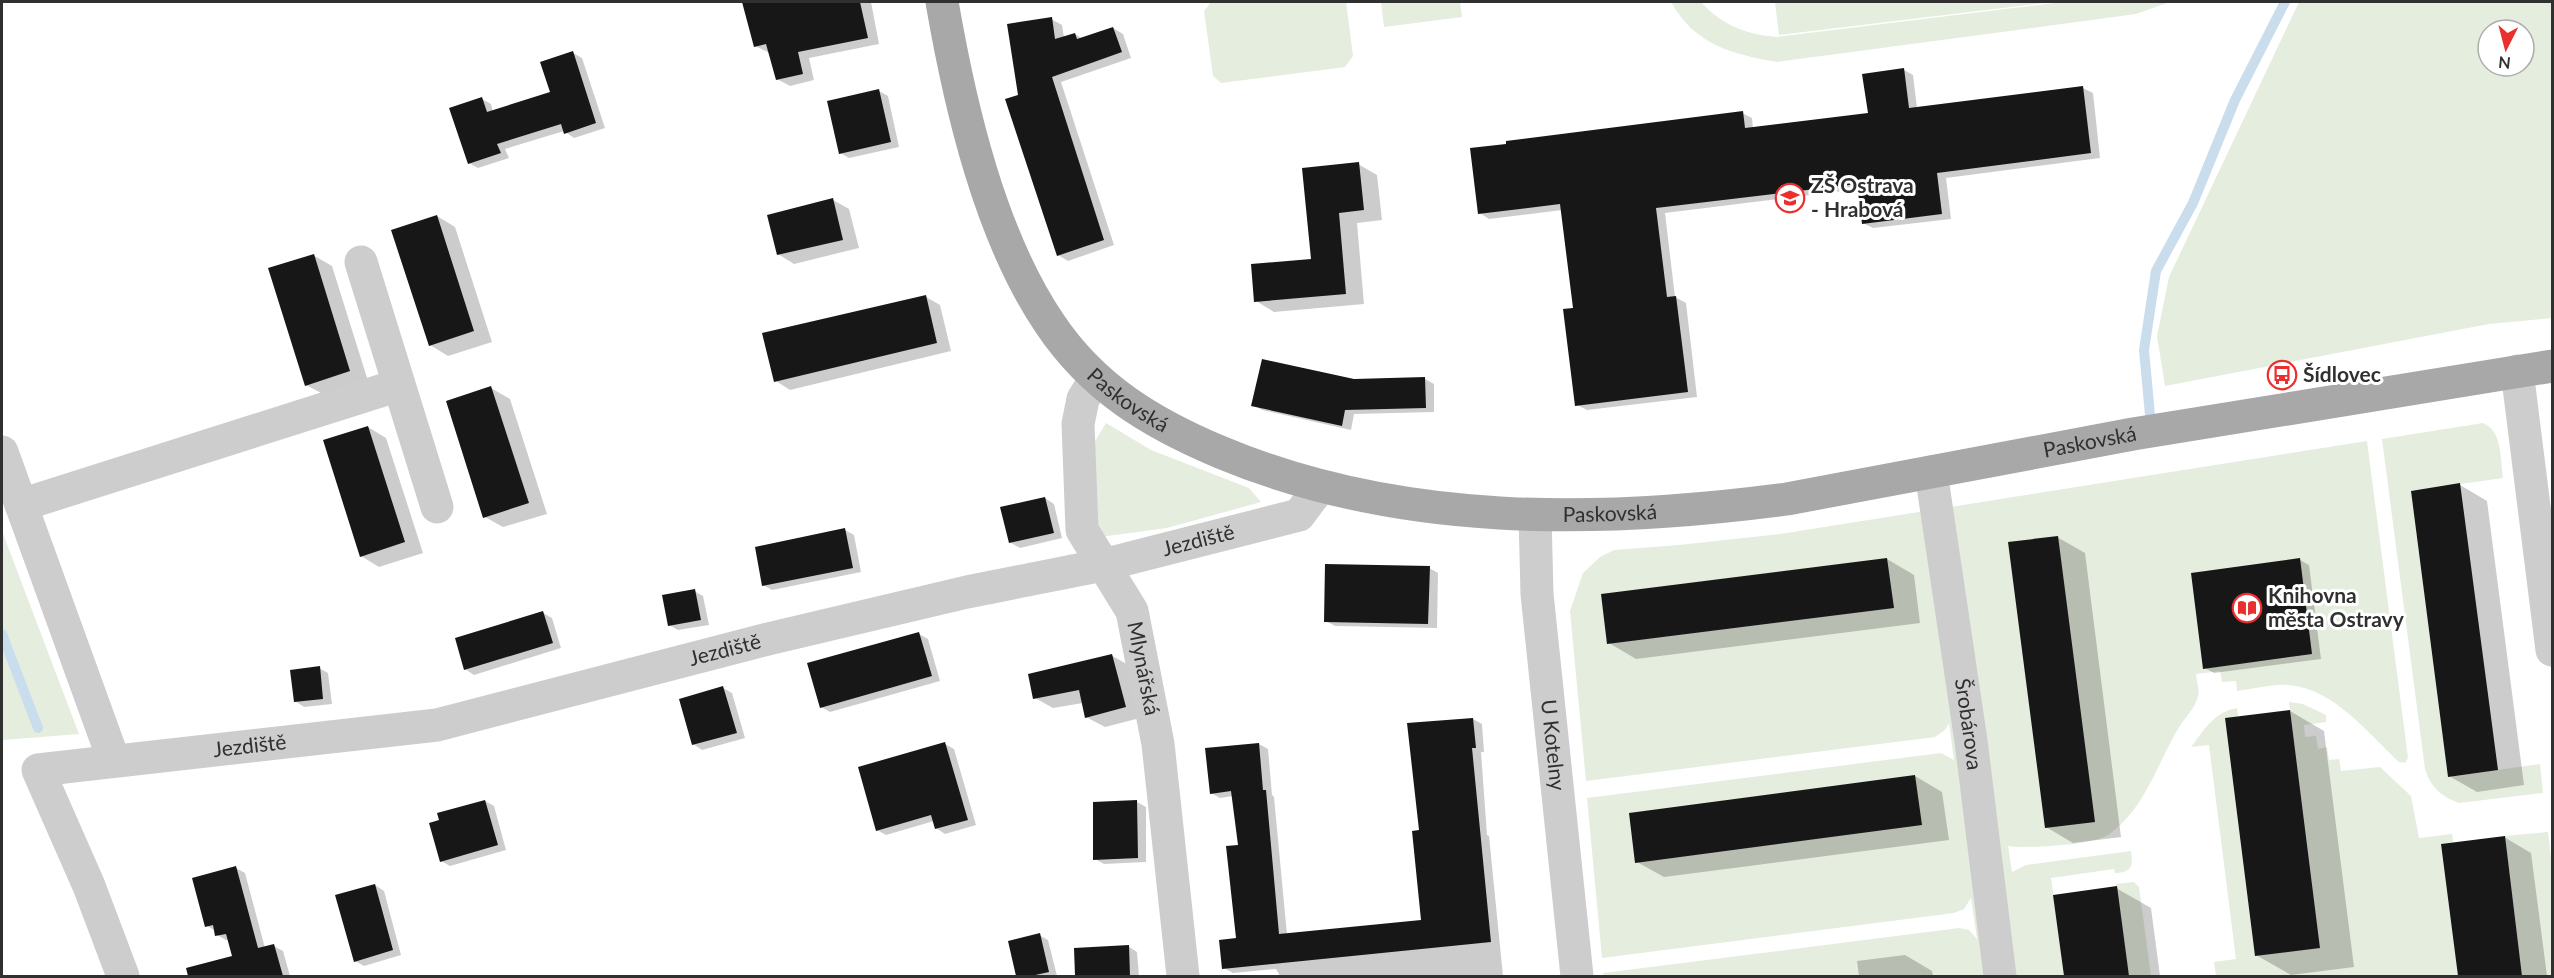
<svg xmlns="http://www.w3.org/2000/svg" width="2554" height="978" font-family="Lato,sans-serif">
<style>
.green{fill:#e5edde;fill-rule:evenodd}
.shadow{fill:#0003}
.lines{fill:none;stroke-linecap:round;stroke-linejoin:round}
.stream{stroke:#cadded;stroke-width:10}
.building{fill:#171717}
.minor{stroke:#cdcdcd;stroke-width:33}
.major{stroke:#a8a8a8;stroke-width:33}
.labels{text-anchor:middle;stroke-width:6;stroke-linejoin:round;paint-order:stroke}
.poi-label{font-size:21px;font-weight:bold;fill:#303030;stroke:#fff;text-anchor:start}
.street-label{font-size:21px;fill:#303030;stroke:#fff}
</style>
<rect width="100%" height="100%" fill="#fff"/>
<path class="green" d="M 1211,2 L 1346,2 L 1353,56 L 1345,67 L 1221,83 L 1213,76 L 1204,11 Z
M 1381,2 L 1460,2 L 1462,17 L 1384,27 Z
M 1671,2 L 1701,2 C 1722,25 1745,34 1776,37 L 2063,2 L 2170,2 L 2136,14 L 1777,62 C 1732,54 1695,45 1671,2 Z
M 1775,2 L 2053,2 L 1779,35 Z
M 2299,2 L 2552,2 L 2552,318 L 2489,324 L 2165,386 L 2157,336 L 2169,277 ZM 2488,30 L 2524,30 L 2524,66 L 2488,66 Z
M 1106,423 L 1151,450 L 1249,488 L 1261,502 L 1167,528 L 1100,537 L 1094,510 L 1094,443 Z
M 2483,423 C 2503,431 2500,459 2503,478 L 2411,491 L 2448,777 L 2540,764 L 2543,793 L 2459,803 C 2442,797 2430,787 2425,769 L 2382,439 Z
M 2367,441 L 2408,758 L 2405,763 L 2399,762 C 2368,733 2333,688 2288,685 C 2272,684 2253,689 2237,691 L 2236,681 L 2222,682 L 2220,671 L 2196,674 C 2196,680 2200,690 2198,696 C 2196,706 2187,716 2181,724 C 2158,760 2146,809 2108,835 C 2093,845 2026,849 2008,846 L 2012,872 L 2026,865 L 2131,851 C 2133,867 2132,872 2115,873 L 2114,869 L 2051,878 L 2064,976 L 1604,976 L 1603,973 L 1959,928 L 1969,930 L 1977,939 L 1971,898 L 1964,909 L 1954,913 L 1602,958 L 1587,798 L 1941,753 L 1954,760 L 1949,723 L 1945,730 L 1935,737 L 1586,781 L 1570,611 L 1583,573 L 1600,557 L 1614,550 L 1679,545 L 1780,534 Z
M 2,531 L 79,734 L 3,740 Z
M 2289,702 L 2303,704 L 2326,715 L 2326,722 L 2304,725 L 2305,737 L 2316,736 L 2318,749 L 2327,747 L 2329,760 L 2339,759 L 2341,771 L 2380,767 L 2411,796 L 2419,838 L 2452,834 L 2453,842 L 2441,844 L 2458,976 L 2216,976 L 2214,962 L 2236,959 L 2209,745 L 2191,747 C 2205,729 2214,712 2237,708 L 2238,716 L 2225,719 L 2255,956 L 2320,947 Z
M 2548,832 L 2552,866 L 2552,976 L 2522,976 L 2505,836 Z
M 2134,882 L 2139,887 L 2151,976 L 2129,976 L 2116,884 Z"/>
<path class="shadow" d="M 743,2 L 871,2 L 879,44 L 809,58 L 814,80 L 790,86 L 777,79 L 770,53 L 755,46 Z
M 1051,19 L 1062,25 L 1064,38 L 1075,34 L 1083,39 L 1113,28 L 1123,34 L 1131,58 L 1061,82 L 1114,245 L 1068,261 L 1058,255 L 1019,96 Z
M 573,53 L 582,58 L 605,128 L 574,138 L 564,131 L 505,149 L 509,158 L 478,168 L 469,163 L 482,99 L 491,104 L 493,112 L 552,93 Z
M 1904,70 L 1913,75 L 1917,108 L 2083,88 L 2093,93 L 2100,158 L 1946,178 L 1951,219 L 1873,228 L 1863,223 L 1859,189 L 1665,213 L 1675,297 L 1686,303 L 1697,397 L 1587,410 L 1577,405 L 1575,310 L 1562,210 L 1489,219 L 1480,213 L 1742,113 L 1752,118 L 1753,129 L 1869,114 Z
M 879,91 L 888,96 L 899,147 L 849,158 L 840,153 Z
M 1358,164 L 1377,175 L 1382,220 L 1357,223 L 1364,304 L 1274,312 L 1256,301 L 1313,260 Z
M 833,200 L 849,209 L 859,248 L 794,264 L 778,254 Z
M 437,216 L 455,227 L 492,342 L 448,356 L 430,345 Z
M 313,255 L 332,266 L 368,381 L 325,395 L 306,385 Z
M 926,297 L 940,305 L 951,351 L 790,390 L 776,381 Z
M 1425,379 L 1434,384 L 1434,412 L 1354,414 L 1351,430 L 1262,410 L 1253,405 L 1354,380 Z
M 491,388 L 510,399 L 547,514 L 503,527 L 485,517 Z
M 368,427 L 386,438 L 423,553 L 379,567 L 361,556 Z
M 2460,485 L 2487,501 L 2524,785 L 2477,792 L 2449,776 Z
M 1045,498 L 1054,504 L 1062,538 L 1020,548 L 1011,543 Z
M 845,530 L 854,535 L 861,572 L 772,590 L 763,585 Z
M 2057,537 L 2085,553 L 2121,837 L 2073,843 L 2046,827 Z
M 1887,559 L 1914,575 L 1920,623 L 1636,659 L 1609,643 Z
M 2300,560 L 2309,565 L 2321,659 L 2214,673 L 2205,668 Z
M 1429,568 L 1438,573 L 1437,628 L 1335,626 L 1326,621 Z
M 694,591 L 703,596 L 709,625 L 678,630 L 669,625 Z
M 543,613 L 552,618 L 561,648 L 474,675 L 465,669 Z
M 919,634 L 928,639 L 940,681 L 830,712 L 821,707 Z
M 1111,655 L 1130,666 L 1144,717 L 1105,727 L 1086,717 L 1083,703 L 1053,708 L 1035,698 Z
M 319,668 L 328,673 L 332,704 L 304,707 L 295,701 Z
M 723,688 L 732,693 L 745,738 L 702,750 L 693,744 Z
M 2290,711 L 2324,731 L 2354,967 L 2291,975 L 2256,955 Z
M 1473,719 L 1482,724 L 1484,752 L 1481,752 L 1487,835 L 1489,836 L 1503,976 L 1280,976 L 1276,969 L 1233,973 L 1224,968 L 1237,940 L 1240,846 L 1233,796 L 1220,798 L 1211,793 L 1259,744 L 1268,749 L 1272,795 L 1274,797 L 1287,935 L 1423,921 L 1421,831 Z
M 945,744 L 954,749 L 976,825 L 945,834 L 936,828 L 934,821 L 886,835 L 877,830 Z
M 1915,776 L 1942,792 L 1949,840 L 1664,877 L 1637,862 Z
M 485,801 L 494,806 L 506,850 L 450,866 L 441,861 Z
M 1137,802 L 1146,807 L 1146,862 L 1104,864 L 1095,859 Z
M 2504,837 L 2531,853 L 2547,976 L 2459,976 L 2443,845 Z
M 236,868 L 245,873 L 265,948 L 274,946 L 283,951 L 290,976 L 239,976 L 229,940 L 226,940 L 217,935 L 216,931 L 207,926 Z
M 375,885 L 384,891 L 401,955 L 364,966 L 355,961 Z
M 2116,888 L 2151,908 L 2160,976 L 2066,976 L 2055,896 Z
M 1039,935 L 1048,940 L 1057,976 L 1018,976 L 1010,942 Z
M 1128,946 L 1137,952 L 1139,976 L 1077,976 L 1075,950 Z
M 1905,955 L 1932,971 L 1933,976 L 1859,976 L 1857,961 Z"/>
<g class="lines">
<path class="stream" d="M 2150,415 L 2144,350 L 2156,271 L 2193,203 L 2235,100 L 2285,2
M 2,634 L 38,728"/>
</g>
<path class="building" d="M 742,2 L 860,2 L 868,38 L 798,52 L 803,74 L 776,80 L 766,44 L 754,47 Z
M 1052,17 L 1055,39 L 1075,33 L 1077,39 L 1113,27 L 1122,52 L 1052,77 L 1104,240 L 1057,256 L 1005,99 L 1018,95 L 1007,24 Z
M 573,51 L 596,123 L 564,134 L 561,124 L 497,144 L 501,153 L 468,164 L 449,108 L 482,97 L 487,112 L 550,92 L 540,62 Z
M 1904,68 L 1909,108 L 2083,86 L 2091,153 L 1937,173 L 1942,214 L 1862,224 L 1857,184 L 1656,208 L 1667,297 L 1676,296 L 1688,392 L 1575,406 L 1563,309 L 1573,308 L 1560,204 L 1478,214 L 1470,148 L 1506,144 L 1506,141 L 1743,111 L 1745,128 L 1868,113 L 1862,74 Z
M 879,89 L 891,142 L 839,154 L 827,101 Z
M 1359,162 L 1364,210 L 1339,213 L 1346,294 L 1254,302 L 1251,264 L 1311,259 L 1302,168 Z
M 833,198 L 843,240 L 777,255 L 767,215 Z
M 437,215 L 474,331 L 429,346 L 391,230 Z
M 314,254 L 350,371 L 305,386 L 268,268 Z
M 926,295 L 937,343 L 774,382 L 762,333 Z
M 1262,359 L 1354,379 L 1425,377 L 1426,408 L 1345,410 L 1342,426 L 1251,406 Z
M 491,386 L 529,503 L 483,518 L 446,401 Z
M 368,426 L 405,542 L 360,557 L 323,440 Z
M 2460,483 L 2498,770 L 2448,777 L 2411,491 Z
M 1045,497 L 1054,533 L 1009,543 L 1000,507 Z
M 845,528 L 853,568 L 762,586 L 755,547 Z
M 2058,536 L 2095,822 L 2045,828 L 2008,542 Z
M 1887,558 L 1894,608 L 1607,644 L 1601,594 Z
M 2300,558 L 2312,654 L 2203,669 L 2191,573 Z
M 1325,564 L 1430,566 L 1428,624 L 1324,622 Z
M 695,589 L 701,620 L 668,626 L 662,595 Z
M 543,611 L 553,643 L 464,670 L 455,638 Z
M 919,632 L 932,676 L 820,708 L 807,663 Z
M 1112,654 L 1126,707 L 1085,718 L 1079,690 L 1033,699 L 1028,674 Z
M 320,666 L 323,699 L 294,702 L 290,670 Z
M 723,686 L 737,733 L 692,745 L 679,699 Z
M 2290,710 L 2320,948 L 2255,956 L 2225,718 Z
M 1473,718 L 1476,748 L 1472,748 L 1491,942 L 1222,969 L 1219,940 L 1236,938 L 1226,846 L 1238,845 L 1231,791 L 1210,794 L 1205,748 L 1259,743 L 1263,790 L 1266,790 L 1279,934 L 1421,920 L 1412,831 L 1419,830 L 1407,723 Z
M 945,742 L 968,820 L 935,829 L 931,815 L 876,831 L 858,767 Z
M 1915,775 L 1922,825 L 1635,863 L 1629,813 Z
M 485,800 L 498,845 L 440,862 L 429,823 L 439,820 L 437,813 Z
M 1137,800 L 1138,858 L 1093,860 L 1093,802 Z
M 2505,836 L 2522,976 L 2458,976 L 2441,844 Z
M 236,866 L 258,948 L 274,944 L 283,976 L 188,976 L 186,968 L 232,956 L 226,934 L 215,936 L 213,925 L 205,927 L 192,878 Z
M 375,884 L 393,950 L 354,962 L 335,895 Z
M 2117,886 L 2129,976 L 2064,976 L 2053,895 Z
M 1040,933 L 1049,972 L 1031,976 L 1016,976 L 1008,941 Z
M 1129,945 L 1130,976 L 1075,976 L 1074,948 Z"/>
<g class="lines">
<g class="minor">
<path d="M 361,262 L 437,507"/>
<path d="M 2517,371 L 2552,650"/>
<path id="s1" d="M 1096,378 L 1083,399 L 1078,424 L 1082,530 L 1132,611 L 1158,744 L 1183,976"/>
<path d="M 2,452 L 114,761"/>
<path id="s2" d="M 1931,472 L 1971,741 L 2000,976"/>
<path d="M 21,505 L 399,385"/>
<path id="s3" d="M 1535,515 L 1537,594 L 1577,976"/>
<path id="s4" d="M 123,976 L 89,886 L 38,770 L 437,725 L 768,639 L 967,592 L 1103,565 L 1299,515 L 1320,487"/>
</g>
<path class="major" id="s5" d="M 942,2 C 960,106 990,236 1050,324 C 1093,388 1151,423 1220,452 C 1399,527 1598,524 1787,499 L 2133,434 L 2552,366"/>
</g>
<defs>
<g id="school-ring" transform="scale(1.5)"><circle r="9.5" fill="#fff" stroke="#ea302f" stroke-width="1.5"/><path d="M0-5L7-2L0 1L-7-2ZM-4 1L0 2.5L4 1V4Q0 6-4 4Z" fill="#ea302f"/></g>
<g id="bus-ring" transform="scale(1.5)"><circle r="9.5" fill="#fff" stroke="#ea302f" stroke-width="1.5"/><path d="M-5-6H5V4H4V6H2V4H-2V6H-4V4H-5ZM-3.5-4V0h7V-4ZM-3.5 1.2v1.5H-2V1.2ZM2 1.2v1.5H3.5V1.2Z" fill="#ea302f"/></g>
<g id="library-ring" transform="scale(1.5)"><circle r="9.5" fill="#fff" stroke="#ea302f" stroke-width="1.5"/><path d="M-6-4Q-3-5.5-.7-3.5V5Q-3 3-6 4ZM6-4Q3-5.5 .7-3.5V5Q3 3 6 4Z" fill="#ea302f"/></g>
</defs>
<g fill-rule="evenodd">
<use href="#school-ring" x="1790" y="198"/>
<use href="#bus-ring" x="2282" y="375"/>
<use href="#library-ring" x="2247" y="608"/>
</g>
<g class="labels">
<g class="poi-label">
<text x="1811" y="193">ZŠ Ostrava<tspan x="1811" dy="24">- Hrabová</tspan></text>
<text x="2303" y="382">Šídlovec</text>
<text x="2268" y="603">Knihovna<tspan x="2268" dy="24">města Ostravy</tspan></text>
</g>
<g class="street-label">
<text dy="7" stroke="none"><textPath href="#s5" startOffset="452">Paskovská</textPath></text>
<text dy="7" stroke="none"><textPath href="#s5" startOffset="1442">Paskovská</textPath></text>
<text dy="7" stroke="none"><textPath href="#s5" startOffset="956">Paskovská</textPath></text>
<text dy="7" stroke="none"><textPath href="#s4" startOffset="1408">Jezdiště</textPath></text>
<text dy="7" stroke="none"><textPath href="#s4" startOffset="922">Jezdiště</textPath></text>
<text dy="7" stroke="none"><textPath href="#s1" startOffset="310">Mlynářská</textPath></text>
<text dy="7" stroke="none"><textPath href="#s2" startOffset="255">Šrobárova</textPath></text>
<text dy="7" stroke="none"><textPath href="#s4" startOffset="436">Jezdiště</textPath></text>
<text dy="7" stroke="none"><textPath href="#s3" startOffset="231">U Kotelny</textPath></text>
</g>
</g>
<rect width="2554" height="978" fill="none" stroke="#303030" stroke-width="6"/>
<g transform="translate(2506 48) rotate(186)"><circle r="28" fill="#ffffff" stroke="#acacac" stroke-width="1.5"/>
<path d="M0-4.5L10 22L0 15L-10 22Z" fill="#ea302f"/>
<text y="-9" font-size="16" font-weight="bold" text-anchor="middle" fill="#303030">N</text>
</g>
</svg>
